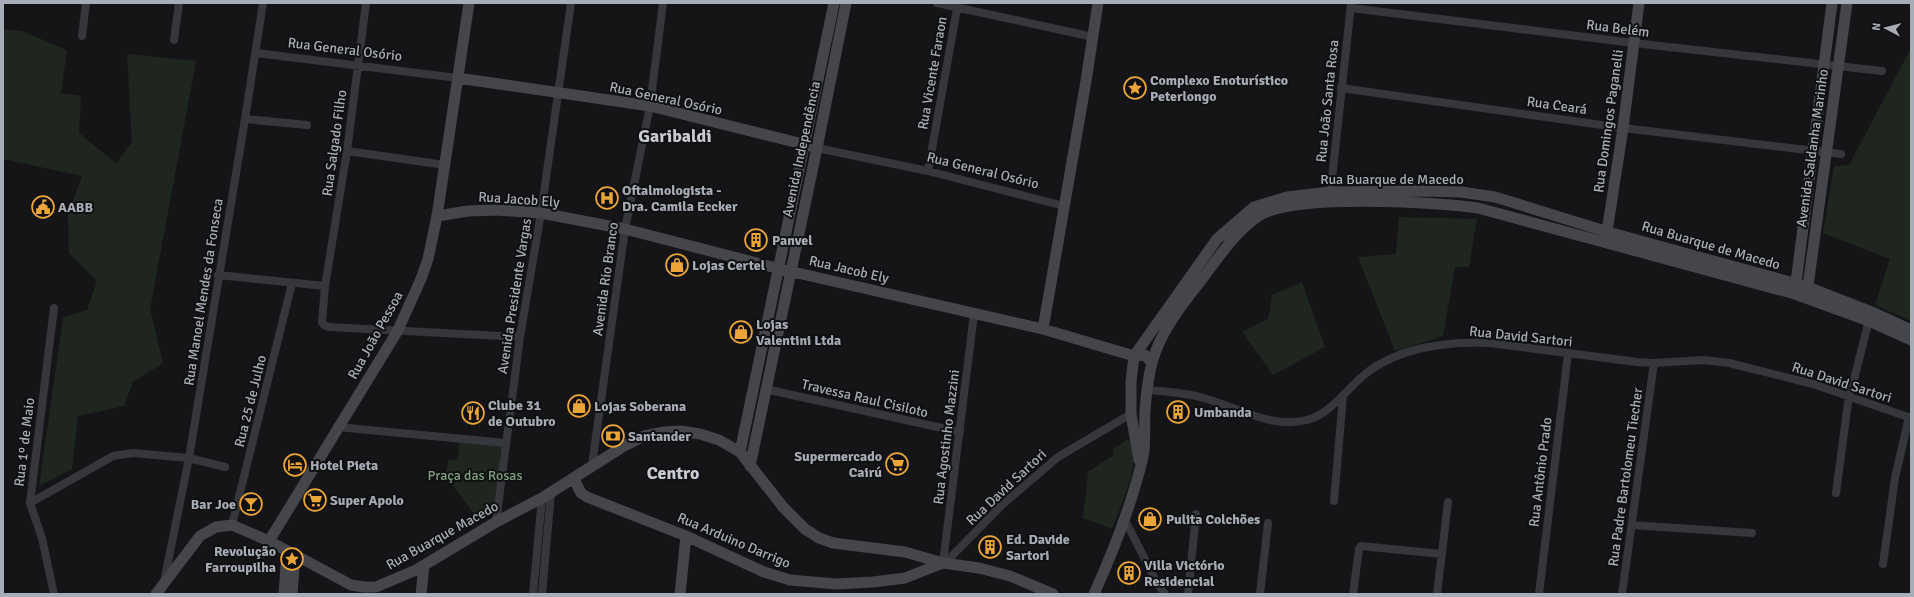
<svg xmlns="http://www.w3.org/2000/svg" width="1914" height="597" font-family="Signika,sans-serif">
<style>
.green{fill:#1f2620}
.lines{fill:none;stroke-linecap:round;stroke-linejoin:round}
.street{stroke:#36373c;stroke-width:8}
.secondary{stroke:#44464b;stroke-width:11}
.labels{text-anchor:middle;stroke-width:4;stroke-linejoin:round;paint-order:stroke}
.street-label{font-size:14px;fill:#a7adb6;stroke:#101012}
.poi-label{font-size:14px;font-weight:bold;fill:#a7adb6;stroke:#101012;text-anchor:start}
.park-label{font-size:14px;fill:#7fa17f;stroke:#101012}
.district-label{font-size:18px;font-weight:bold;fill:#c8cbd3;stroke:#101012}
</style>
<rect width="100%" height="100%" fill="#151517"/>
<path class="green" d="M 3,29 L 22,31 L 67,50 L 61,93 L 81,96 L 79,133 L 116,163 L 132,142 L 127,54 L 196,61 L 150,309 L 163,363 L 133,382 L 124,406 L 78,416 L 72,469 L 39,486 L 63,318 L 87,310 L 97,281 L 69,253 L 68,214 L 82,176 L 3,159 Z
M 1911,48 L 1911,321 L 1875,305 L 1890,259 L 1823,233 L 1834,166 L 1849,165 Z
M 1399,217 L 1477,219 L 1469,267 L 1455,267 L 1443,336 L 1395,351 L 1358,257 L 1396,254 Z
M 1302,282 L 1325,347 L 1273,375 L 1242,332 L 1268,319 L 1272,295 Z
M 1128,439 C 1130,442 1134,446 1134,450 C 1136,472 1120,508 1112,529 L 1083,518 L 1088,472 L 1114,455 L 1112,450 Z
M 460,442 L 503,446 L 493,511 L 479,521 L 445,474 L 449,460 L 457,460 Z"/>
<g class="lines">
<path class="street" d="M 366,3 L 347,151 L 325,286 L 322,322 L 324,325 L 329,327 L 520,337
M 937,3 L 1093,37
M 1351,8 L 1634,43 L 1882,71
M 82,36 L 86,3
M 174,40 L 179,3
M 256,53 L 458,78
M 1341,88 L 1623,128 L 1841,154
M 245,119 L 307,125
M 817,148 L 928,171 L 1064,206
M 347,151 L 445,165
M 928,171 L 958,3
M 1330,197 L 1351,4
M 218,275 L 325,286
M 54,308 L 30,503 L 42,538 L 54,594
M 765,389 L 960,432
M 1147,390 C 1169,392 1190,393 1210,400 C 1242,409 1272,429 1307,420 C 1329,415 1347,389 1364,375 C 1398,347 1448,341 1490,343 L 1637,362 L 1654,363 L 1704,360 L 1729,363 L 1813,384 L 1911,418
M 337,427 L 506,443
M 592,465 L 625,229 L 650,106 L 663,3
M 1836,493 L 1848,403 L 1870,316
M 1334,501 L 1343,396
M 30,503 L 113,456 L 133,453 L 189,458 L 225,467
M 1124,518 L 1157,583 L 1165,594
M 496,522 L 520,337 L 541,213 L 571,3
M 232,525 L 292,283
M 1632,525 L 1752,533
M 943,563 L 974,314
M 945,563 L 1002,505 L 1058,457 L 1131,414
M 1883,564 L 1895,478 L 1909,417
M 164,582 L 189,458 L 245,119 L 263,3
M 533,594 L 542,498
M 542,594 L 551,493
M 1188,594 L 1196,514
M 1260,594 L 1268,523
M 1353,594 L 1359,549 L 1361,546 L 1442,554
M 1437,594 L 1448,502
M 1539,594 L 1568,354
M 1622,594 L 1654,363"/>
<path class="secondary" d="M 458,78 L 650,106 L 811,146
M 437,216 L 468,211 L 496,210 L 541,213 L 625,229 L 780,269 L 1043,329 L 1134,356 L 1145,355 L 1152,363
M 1606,238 L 1623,128 L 1639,3
M 1795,290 L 1832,3
M 1807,293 L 1847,3
M 1043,329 L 1086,81 L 1098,3
M 740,452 L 834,3
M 1139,460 L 1131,414 L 1131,382 L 1134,356 L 1217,239 L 1254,207 L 1287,197 L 1330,192 L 1418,191 L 1461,192 L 1495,197 L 1608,232 L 1808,287 L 1872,312 L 1911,330
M 750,466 L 817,148 L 846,3
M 574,479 L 581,493 L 587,497 L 686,536 L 764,572 L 790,580 L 836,584 L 873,582 L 905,578 L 943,563
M 269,541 L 397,332 L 421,279 L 428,259 L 437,216 L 469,3
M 156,594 L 200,536 L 216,527 L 232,525 L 269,541 L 351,585 L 364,587 L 376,587 L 416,570 L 496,522 L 542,498 L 624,446 L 644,436 L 664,432 L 681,431 L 700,434 L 719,440 L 740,452 L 783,507 L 805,529 L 819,538 L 833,543 L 905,552 L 943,563 L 979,568 L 1010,576 L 1053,594
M 284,594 L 287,552
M 292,594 L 295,556
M 421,594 L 424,565
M 680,594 L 686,536
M 1094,594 C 1114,550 1132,503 1143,457 C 1146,442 1144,426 1145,411 C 1146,396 1148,378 1152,363 C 1159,334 1181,306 1199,283 C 1217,260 1233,234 1257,217 C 1290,193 1435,202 1478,208 L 1795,294 L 1869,321 L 1911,340"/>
</g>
<defs>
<g id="sight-ring" transform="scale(1.15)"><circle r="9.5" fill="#101012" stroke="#eca638" stroke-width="1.5"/><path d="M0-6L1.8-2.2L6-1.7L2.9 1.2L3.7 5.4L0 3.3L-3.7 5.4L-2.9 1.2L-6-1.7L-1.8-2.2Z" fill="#eca638"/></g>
<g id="hospital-ring" transform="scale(1.15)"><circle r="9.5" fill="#101012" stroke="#eca638" stroke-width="1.5"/><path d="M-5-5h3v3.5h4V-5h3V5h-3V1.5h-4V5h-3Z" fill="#eca638"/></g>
<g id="civic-ring" transform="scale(1.15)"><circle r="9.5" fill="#101012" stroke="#eca638" stroke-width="1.5"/><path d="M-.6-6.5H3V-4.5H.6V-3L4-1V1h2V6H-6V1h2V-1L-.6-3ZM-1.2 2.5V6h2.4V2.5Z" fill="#eca638"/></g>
<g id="building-ring" transform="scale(1.15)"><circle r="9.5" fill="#101012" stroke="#eca638" stroke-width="1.5"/><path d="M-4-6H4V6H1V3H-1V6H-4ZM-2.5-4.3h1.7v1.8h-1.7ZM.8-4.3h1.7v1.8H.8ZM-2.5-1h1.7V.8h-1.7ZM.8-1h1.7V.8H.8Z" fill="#eca638"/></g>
<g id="shop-ring" transform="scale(1.15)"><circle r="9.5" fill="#101012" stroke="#eca638" stroke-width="1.5"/><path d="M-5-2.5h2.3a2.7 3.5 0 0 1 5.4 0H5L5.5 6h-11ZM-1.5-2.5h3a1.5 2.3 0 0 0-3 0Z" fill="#eca638"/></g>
<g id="restaurant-ring" transform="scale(1.15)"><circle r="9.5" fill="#101012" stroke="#eca638" stroke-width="1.5"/><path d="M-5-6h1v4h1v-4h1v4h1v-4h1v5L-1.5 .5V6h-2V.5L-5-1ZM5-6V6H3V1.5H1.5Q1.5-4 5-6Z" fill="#eca638"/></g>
<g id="bank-ring" transform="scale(1.15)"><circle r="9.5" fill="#101012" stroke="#eca638" stroke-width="1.5"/><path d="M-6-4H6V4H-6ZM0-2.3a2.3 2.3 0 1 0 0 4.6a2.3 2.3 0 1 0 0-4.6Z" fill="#eca638"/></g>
<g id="supermarket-ring" transform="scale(1.15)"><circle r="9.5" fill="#101012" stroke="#eca638" stroke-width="1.5"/><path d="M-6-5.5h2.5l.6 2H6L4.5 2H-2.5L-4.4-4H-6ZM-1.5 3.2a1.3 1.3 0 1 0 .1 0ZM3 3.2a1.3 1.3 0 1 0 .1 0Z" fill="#eca638"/></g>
<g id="hotel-ring" transform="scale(1.15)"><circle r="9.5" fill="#101012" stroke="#eca638" stroke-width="1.5"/><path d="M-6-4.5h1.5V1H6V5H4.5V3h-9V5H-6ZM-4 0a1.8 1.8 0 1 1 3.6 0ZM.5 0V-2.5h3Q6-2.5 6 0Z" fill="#eca638"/></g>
<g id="bar-ring" transform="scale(1.15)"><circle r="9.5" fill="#101012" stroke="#eca638" stroke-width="1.5"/><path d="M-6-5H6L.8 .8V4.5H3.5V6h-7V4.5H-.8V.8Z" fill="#eca638"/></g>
</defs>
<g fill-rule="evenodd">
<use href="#sight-ring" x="1135" y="88"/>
<use href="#hospital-ring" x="607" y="198"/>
<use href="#civic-ring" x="43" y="207"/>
<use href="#building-ring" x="756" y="240"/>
<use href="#shop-ring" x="677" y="265"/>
<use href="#shop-ring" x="741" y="332"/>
<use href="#shop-ring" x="579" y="406"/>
<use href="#building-ring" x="1178" y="412"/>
<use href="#restaurant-ring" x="473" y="413"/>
<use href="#bank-ring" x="613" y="436"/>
<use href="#supermarket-ring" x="897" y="464"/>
<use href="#hotel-ring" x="295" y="465"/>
<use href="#supermarket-ring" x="315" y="500"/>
<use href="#bar-ring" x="251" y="504"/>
<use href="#shop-ring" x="1150" y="519"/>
<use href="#building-ring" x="990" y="547"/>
<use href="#sight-ring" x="292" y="559"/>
<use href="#building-ring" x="1129" y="573"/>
</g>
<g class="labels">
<g class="street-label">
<text transform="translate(1618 28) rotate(7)" y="5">Rua Belém</text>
<text transform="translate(345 49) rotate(7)" y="5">Rua General Osório</text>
<text transform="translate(932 73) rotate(-80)" y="5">Rua Vicente Faraon</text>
<text transform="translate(666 98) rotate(12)" y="5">Rua General Osório</text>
<text transform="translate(1327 101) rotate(-84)" y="5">Rua João Santa Rosa</text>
<text transform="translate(1557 105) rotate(8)" y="5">Rua Ceará</text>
<text transform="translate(1608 121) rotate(-82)" y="5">Rua Domingos Paganelli</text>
<text transform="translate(334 143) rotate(-82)" y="5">Rua Salgado Filho</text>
<text transform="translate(1812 148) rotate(-82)" y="5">Avenida Saldanha Marinho</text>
<text transform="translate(801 149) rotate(-78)" y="5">Avenida Independência</text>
<text transform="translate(983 170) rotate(14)" y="5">Rua General Osório</text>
<text x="1392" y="184">Rua Buarque de Macedo</text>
<text transform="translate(519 199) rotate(4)" y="5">Rua Jacob Ely</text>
<text transform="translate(1711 245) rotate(16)" y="5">Rua Buarque de Macedo</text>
<text transform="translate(849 269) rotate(13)" y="5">Rua Jacob Ely</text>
<text transform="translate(605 279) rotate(-82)" y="5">Avenida Rio Branco</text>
<text transform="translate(203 292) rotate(-81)" y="5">Rua Manoel Mendes da Fonseca</text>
<text transform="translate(514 296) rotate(-81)" y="5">Avenida Presidente Vargas</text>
<text transform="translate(375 335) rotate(-61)" y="5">Rua João Pessoa</text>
<text transform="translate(1521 336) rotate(6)" y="5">Rua David Sartori</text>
<text transform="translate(1842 382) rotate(18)" y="5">Rua David Sartori</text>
<text transform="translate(865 398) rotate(13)" y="5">Travessa Raul Cisiloto</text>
<text transform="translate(250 401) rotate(-76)" y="5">Rua 25 de Julho</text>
<text transform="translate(946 437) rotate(-83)" y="5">Rua Agostinho Mazzini</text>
<text transform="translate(24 442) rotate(-83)" y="5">Rua 1º de Maio</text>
<text transform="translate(1540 472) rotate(-83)" y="5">Rua Antônio Prado</text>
<text transform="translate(1625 477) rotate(-82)" y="5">Rua Padre Bartolomeu Tiecher</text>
<text transform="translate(1006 487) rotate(-43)" y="5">Rua David Sartori</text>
<text transform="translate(442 535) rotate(-29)" y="5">Rua Buarque Macedo</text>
<text transform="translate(734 540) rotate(23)" y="5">Rua Arduino Darrigo</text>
</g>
<g class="poi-label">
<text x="1150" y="85">Complexo Enoturístico<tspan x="1150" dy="16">Peterlongo</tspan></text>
<text x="622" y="195">Oftalmologista -<tspan x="622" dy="16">Dra. Camila Eccker</tspan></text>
<text x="58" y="212">AABB</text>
<text x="772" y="245">Panvel</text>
<text x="692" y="270">Lojas Certel</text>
<text x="756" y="329">Lojas<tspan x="756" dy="16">Valentini Ltda</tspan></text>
<text x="488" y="410">Clube 31<tspan x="488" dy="16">de Outubro</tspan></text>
<text x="594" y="411">Lojas Soberana</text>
<text x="1194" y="417">Umbanda</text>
<text x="628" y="441">Santander</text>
<text x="882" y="461" text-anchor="end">Supermercado<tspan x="882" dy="16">Cairú</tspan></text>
<text x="310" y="470">Hotel Pieta</text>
<text x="330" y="505">Super Apolo</text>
<text x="236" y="509" text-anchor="end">Bar Joe</text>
<text x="1166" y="524">Pulita Colchões</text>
<text x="1006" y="544">Ed. Davide<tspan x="1006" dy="16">Sartori</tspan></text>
<text x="276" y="556" text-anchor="end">Revolução<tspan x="276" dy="16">Farroupilha</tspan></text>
<text x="1144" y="570">Villa Victório<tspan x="1144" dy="16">Residencial</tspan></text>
</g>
<g class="park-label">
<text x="475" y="480">Praça das Rosas</text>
</g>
<g class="district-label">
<text x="675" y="142">Garibaldi</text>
<text x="673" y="479">Centro</text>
</g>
</g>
<rect width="1914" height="597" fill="none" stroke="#a7adb6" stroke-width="8"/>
<g transform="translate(1886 28) rotate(277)" stroke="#101012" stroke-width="3" paint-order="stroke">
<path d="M0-3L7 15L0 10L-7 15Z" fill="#a7adb6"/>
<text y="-6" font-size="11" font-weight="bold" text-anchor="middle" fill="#a7adb6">N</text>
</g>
</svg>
